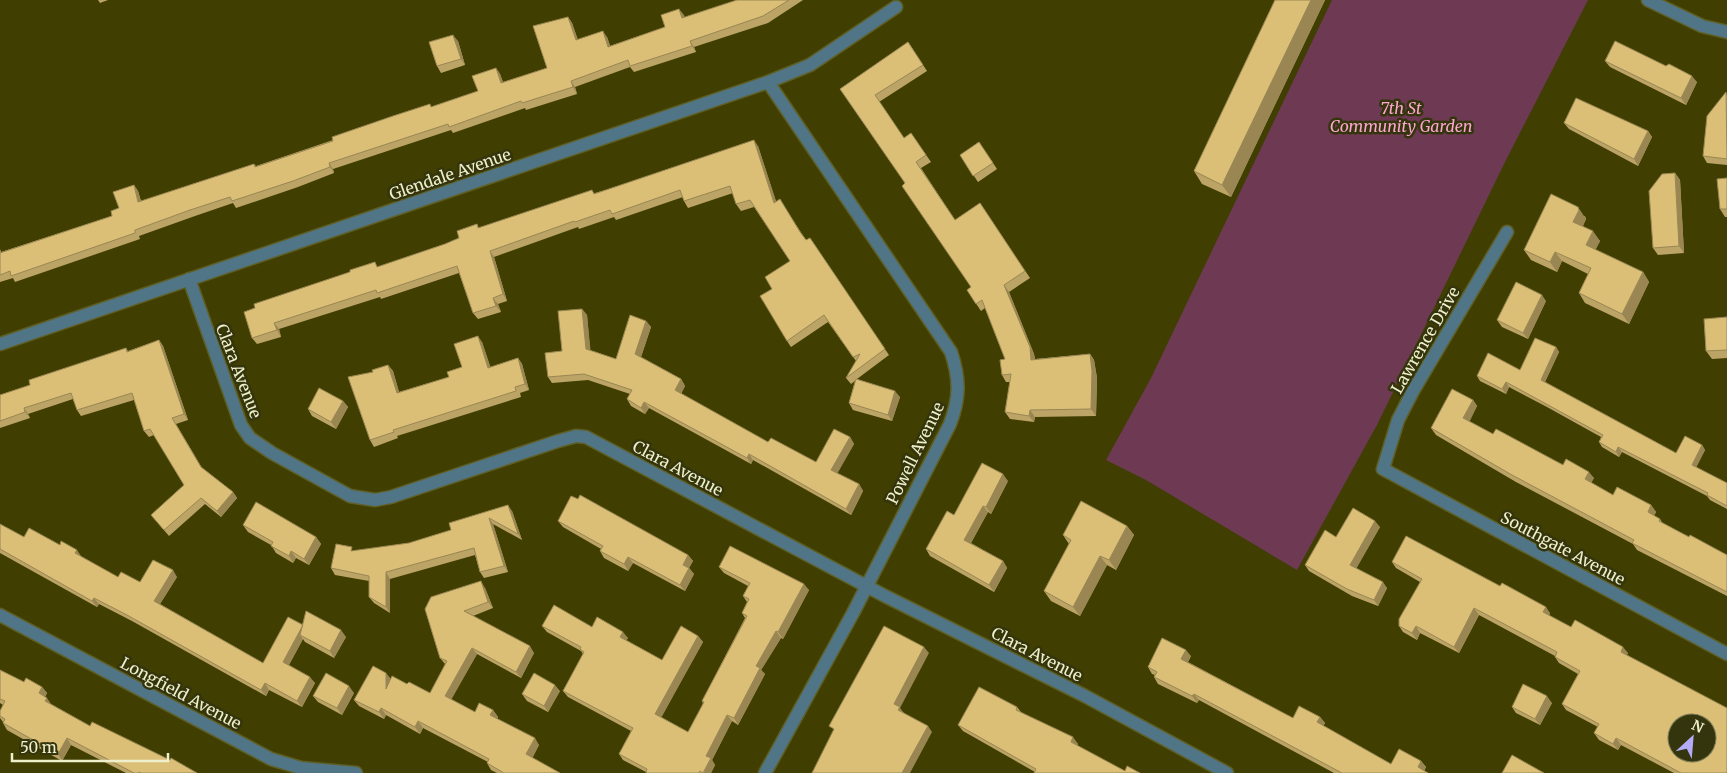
<svg xmlns="http://www.w3.org/2000/svg" width="1727" height="773" font-family="Merriweather,serif">
<style>
.green{fill:#6d3953}
.lines{fill:none;stroke-linecap:round;stroke-linejoin:round}
.minor-casing{stroke:#5f5f25;stroke-width:15}
.minor{stroke:#4f7587;stroke-width:12}
.wall{fill:#bca466}
.shaded-wall{fill:#998653}
.building{fill:#dbbf77;stroke:#998653;fill-rule:evenodd}
.labels{text-anchor:middle;stroke-width:5;stroke-linejoin:round;paint-order:stroke}
.park-label{font-size:16px;font-style:italic;fill:#fda6d0;stroke:#34340d}
.street-label{font-size:16px;fill:#eef0cb;stroke:#34340d}
</style>
<rect width="100%" height="100%" fill="#403f01"/>
<path class="green" d="M 1332,0 L 1588,0 L 1505,162 L 1377,425 L 1297,570 L 1146,480 L 1106,460 L 1151,378 Z"/>
<g class="lines">
<g class="minor-casing">
<path id="minor" d="M 1648,0 L 1702,26 L 1727,32
M 1507,232 L 1413,391 L 1398,420 L 1383,469 L 1727,654
M 189,279 L 241,425 L 250,438 L 272,453 L 350,496 L 375,500 L 391,497 L 558,441 L 576,436 L 586,437 L 885,596 L 1085,696 L 1227,773
M 0,344 L 768,82 L 810,65 L 896,7
M 0,615 L 271,759 L 301,768 L 356,773
M 765,773 L 853,613 L 950,424 C 960,398 960,379 951,352 L 768,82"/>
</g>
<use href="#minor" class="minor"/>
</g>
<path class="wall" d="M 98,0 L 108,0 L 100,3 Z
M 737,0 L 803,0 L 768,23 L 694,47 L 696,52 L 634,72 L 630,67 L 575,87 L 577,94 L 526,110 L 525,108 L 453,133 L 451,130 L 333,169 L 334,173 L 298,187 L 236,208 L 233,203 L 195,216 L 139,236 L 140,239 L 15,282 L 13,278 L 0,282 L 0,249 L 1,252 L 112,216 L 119,208 L 134,185 L 138,191 L 141,201 L 254,164 L 256,166 L 478,91 L 496,68 L 500,74 L 503,82 L 547,68 L 568,17 L 572,23 L 578,40 L 607,37 L 610,46 L 665,27 L 679,9 L 684,18 Z
M 1275,0 L 1325,0 L 1231,197 L 1202,184 L 1194,171 Z
M 458,41 L 465,65 L 441,73 L 437,66 Z
M 908,42 L 927,71 L 879,102 L 904,138 L 911,133 L 931,162 L 921,168 L 955,220 L 980,203 L 1030,278 L 1009,292 L 1034,354 L 1035,359 L 1090,354 L 1094,360 L 1097,378 L 1096,416 L 1035,417 L 1034,422 L 1010,419 L 1005,412 L 1010,382 L 1006,382 L 1002,375 L 1005,359 L 985,308 L 981,311 L 967,290 L 971,287 L 905,183 L 840,89 Z
M 1605,61 L 1697,82 L 1686,105 L 1610,67 Z
M 1727,93 L 1727,165 L 1707,163 L 1703,156 Z
M 1564,123 L 1648,131 L 1652,137 L 1638,166 L 1569,129 Z
M 979,142 L 997,169 L 978,182 L 960,155 Z
M 758,146 L 776,202 L 784,206 L 802,234 L 806,240 L 810,238 L 889,355 L 857,379 L 900,397 L 892,421 L 853,410 L 849,403 L 855,381 L 851,384 L 846,378 L 856,361 L 828,322 L 791,347 L 787,341 L 772,289 L 790,261 L 754,207 L 741,211 L 736,204 L 733,193 L 688,208 L 684,201 L 683,197 L 616,220 L 614,217 L 579,229 L 578,227 L 494,257 L 507,301 L 498,304 L 501,312 L 478,319 L 473,313 L 459,273 L 381,299 L 380,297 L 279,329 L 281,337 L 257,344 L 252,338 L 244,312 L 350,272 L 378,267 L 445,244 L 459,238 L 477,224 L 479,228 L 595,193 Z
M 1675,173 L 1680,180 L 1684,253 L 1658,255 L 1653,248 Z
M 1727,178 L 1727,217 L 1725,217 L 1720,209 Z
M 1585,216 L 1586,219 L 1583,226 L 1600,241 L 1595,250 L 1643,272 L 1649,282 L 1629,324 L 1585,303 L 1579,293 L 1588,274 L 1562,261 L 1557,272 L 1531,260 L 1524,250 Z
M 1546,301 L 1528,339 L 1502,327 L 1497,320 Z
M 582,309 L 587,315 L 590,350 L 616,359 L 646,321 L 651,327 L 641,357 L 681,379 L 685,386 L 681,394 L 768,442 L 816,462 L 850,437 L 854,444 L 837,473 L 859,484 L 863,491 L 851,515 L 753,460 L 751,464 L 649,408 L 645,414 L 631,406 L 627,399 L 630,394 L 588,380 L 552,383 L 548,377 L 562,351 Z
M 1727,317 L 1727,358 L 1712,359 L 1706,351 Z
M 159,340 L 163,346 L 188,420 L 176,424 L 202,468 L 233,492 L 237,498 L 221,517 L 205,504 L 169,536 L 151,515 L 184,485 L 154,435 L 149,437 L 144,431 L 134,400 L 81,416 L 77,410 L 73,399 L 28,414 L 30,418 L 0,428 L 0,395 L 30,385 L 126,348 L 128,351 Z
M 482,342 L 490,367 L 518,358 L 522,364 L 529,390 L 520,393 L 521,397 L 397,436 L 398,438 L 374,447 L 370,440 L 388,365 L 393,371 L 399,392 L 449,377 L 462,367 Z
M 1556,347 L 1559,352 L 1545,382 L 1676,453 L 1702,445 L 1705,450 L 1696,467 L 1727,483 L 1727,509 L 1710,500 L 1707,496 L 1622,452 L 1619,457 L 1602,447 L 1599,442 L 1601,437 L 1547,407 L 1509,387 L 1506,394 L 1480,381 L 1477,376 L 1520,370 Z
M 1473,400 L 1477,406 L 1469,421 L 1493,434 L 1594,478 L 1591,483 L 1613,495 L 1651,505 L 1656,512 L 1654,516 L 1660,519 L 1663,524 L 1727,555 L 1727,596 L 1637,550 L 1633,544 L 1516,482 L 1436,435 L 1431,428 Z
M 343,401 L 348,407 L 336,429 L 312,416 L 308,409 Z
M 1008,481 L 991,514 L 988,512 L 971,543 L 1003,561 L 1007,568 L 994,592 L 930,556 L 926,549 L 954,515 Z
M 512,511 L 522,540 L 493,524 L 508,572 L 484,578 L 480,572 L 475,555 L 390,579 L 390,613 L 374,603 L 369,597 L 369,581 L 335,575 L 331,568 L 354,551 L 409,543 Z
M 558,521 L 688,555 L 693,561 L 689,568 L 694,574 L 685,591 L 633,563 L 628,571 L 604,558 L 600,551 L 601,549 L 563,527 Z
M 0,524 L 24,537 L 81,556 L 81,557 L 118,577 L 140,582 L 177,577 L 160,604 L 263,663 L 303,625 L 346,637 L 334,658 L 305,642 L 303,639 L 289,665 L 315,683 L 302,707 L 269,690 L 266,696 L 132,621 L 99,604 L 97,607 L 0,553 Z
M 243,525 L 316,537 L 321,544 L 309,565 L 296,558 L 293,563 L 276,553 L 271,545 L 248,532 Z
M 1127,526 L 1134,535 L 1116,570 L 1107,565 L 1080,616 L 1051,601 L 1044,591 L 1069,544 L 1063,535 Z
M 1380,527 L 1356,568 L 1387,588 L 1378,606 L 1352,596 L 1309,571 L 1305,565 L 1336,537 Z
M 1392,562 L 1550,613 L 1549,616 L 1571,627 L 1628,653 L 1627,655 L 1727,773 L 1674,773 L 1621,745 L 1618,750 L 1599,740 L 1594,733 L 1598,727 L 1566,710 L 1562,704 L 1578,674 L 1559,663 L 1555,657 L 1555,656 L 1479,615 L 1459,653 L 1420,633 L 1417,640 L 1403,632 L 1399,626 L 1420,582 L 1396,568 Z
M 719,567 L 809,590 L 783,639 L 781,638 L 761,670 L 765,674 L 738,725 L 732,721 L 712,760 L 715,765 L 711,773 L 646,773 L 646,772 L 623,760 L 619,754 L 631,731 L 568,697 L 563,691 L 583,654 L 581,651 L 547,632 L 542,626 L 592,627 L 628,638 L 626,640 L 662,660 L 698,636 L 703,642 L 661,717 L 688,732 L 703,704 L 702,701 L 745,618 L 742,613 L 747,602 L 743,596 L 748,586 L 724,573 Z
M 485,588 L 493,608 L 473,616 L 534,653 L 521,678 L 477,654 L 451,699 L 475,712 L 493,710 L 498,717 L 497,719 L 539,745 L 532,758 L 560,773 L 497,773 L 491,770 L 487,763 L 488,762 L 423,728 L 420,734 L 386,715 L 384,719 L 359,706 L 354,700 L 391,680 L 407,684 L 430,693 L 445,664 L 440,658 L 425,609 Z
M 1191,656 L 1188,662 L 1293,718 L 1320,717 L 1325,723 L 1323,726 L 1391,764 L 1421,761 L 1426,767 L 1424,771 L 1428,773 L 1334,773 L 1199,700 L 1197,703 L 1158,684 L 1154,677 L 1155,675 L 1152,674 L 1148,667 Z
M 0,670 L 24,682 L 42,687 L 47,693 L 45,697 L 51,704 L 90,726 L 197,773 L 126,773 L 71,745 L 62,761 L 7,730 L 3,723 L 3,722 L 0,718 L 0,711 L 3,705 L 0,703 Z
M 560,691 L 548,712 L 527,701 L 522,694 Z
M 354,693 L 342,715 L 318,702 L 313,696 Z
M 1552,703 L 1540,725 L 1516,713 L 1512,707 Z
M 1017,707 L 1021,712 L 1078,744 L 1077,746 L 1125,771 L 1140,773 L 1035,772 L 963,731 L 958,725 Z"/>
<path class="shaded-wall" d="M 1311,0 L 1325,0 L 1231,197 L 1222,185 Z
M 679,9 L 684,15 L 687,25 L 682,18 Z
M 568,17 L 572,23 L 580,47 L 576,40 Z
M 603,31 L 607,37 L 613,53 L 608,47 Z
M 453,35 L 458,41 L 465,65 L 461,59 Z
M 690,41 L 694,47 L 696,52 L 692,46 Z
M 496,68 L 500,74 L 505,89 L 501,83 Z
M 1692,76 L 1697,82 L 1686,105 L 1681,98 Z
M 571,81 L 575,87 L 577,94 L 573,87 Z
M 1648,131 L 1652,137 L 1638,166 L 1634,159 Z
M 754,140 L 758,146 L 779,210 L 774,203 Z
M 329,163 L 333,169 L 334,173 L 330,167 Z
M 1675,173 L 1680,180 L 1684,253 L 1679,246 Z
M 134,185 L 138,191 L 143,208 L 138,202 Z
M 1578,207 L 1586,219 L 1580,232 L 1573,222 Z
M 1593,231 L 1600,241 L 1593,255 L 1586,245 Z
M 490,251 L 494,257 L 507,301 L 503,294 Z
M 1555,252 L 1562,261 L 1557,272 L 1550,262 Z
M 1643,272 L 1649,282 L 1629,324 L 1622,314 Z
M 1004,285 L 1009,292 L 1034,354 L 1036,366 L 1031,360 Z
M 1542,295 L 1546,301 L 1528,339 L 1523,333 Z
M 493,298 L 498,304 L 501,312 L 496,306 Z
M 582,309 L 587,315 L 591,355 L 586,349 Z
M 646,321 L 651,327 L 640,360 L 635,354 Z
M 274,323 L 279,329 L 281,337 L 277,330 Z
M 478,336 L 482,342 L 493,374 L 488,368 Z
M 159,340 L 163,346 L 188,420 L 184,414 Z
M 1556,347 L 1559,352 L 1544,384 L 1541,380 Z
M 1090,354 L 1094,360 L 1097,378 L 1096,416 L 1091,409 Z
M 518,358 L 522,364 L 529,390 L 525,384 Z
M 388,365 L 393,371 L 401,399 L 397,393 Z
M 681,379 L 685,386 L 679,396 L 675,390 Z
M 1506,382 L 1509,387 L 1506,394 L 1502,389 Z
M 895,391 L 900,397 L 892,421 L 888,415 Z
M 1473,400 L 1477,406 L 1468,425 L 1463,418 Z
M 343,401 L 348,407 L 336,429 L 331,422 Z
M 644,402 L 649,408 L 645,414 L 641,408 Z
M 24,408 L 28,414 L 30,418 L 25,412 Z
M 1030,410 L 1035,417 L 1034,422 L 1029,416 Z
M 850,437 L 854,444 L 836,476 L 831,470 Z
M 1702,445 L 1705,450 L 1695,470 L 1692,465 Z
M 1618,447 L 1622,452 L 1619,457 L 1616,452 Z
M 749,454 L 753,460 L 751,464 L 747,458 Z
M 1589,472 L 1594,478 L 1589,486 L 1585,479 Z
M 1003,474 L 1008,481 L 991,514 L 986,507 Z
M 859,484 L 863,491 L 851,515 L 846,509 Z
M 233,492 L 237,498 L 221,517 L 217,511 Z
M 508,505 L 512,511 L 522,540 L 518,534 Z
M 1651,505 L 1656,512 L 1652,519 L 1648,512 Z
M 983,506 L 988,512 L 969,546 L 964,540 Z
M 489,518 L 493,524 L 508,572 L 504,566 Z
M 1375,521 L 1380,527 L 1355,571 L 1350,565 Z
M 1127,526 L 1134,535 L 1116,570 L 1109,560 Z
M 316,537 L 321,544 L 309,565 L 304,559 Z
M 77,550 L 81,556 L 79,560 L 75,553 Z
M 291,551 L 296,558 L 293,563 L 289,556 Z
M 688,555 L 693,561 L 689,568 L 694,574 L 685,591 L 680,585 L 683,565 Z
M 1100,556 L 1107,565 L 1080,616 L 1073,607 Z
M 628,557 L 633,563 L 628,571 L 624,564 Z
M 1003,561 L 1007,568 L 994,592 L 989,585 Z
M 173,570 L 177,577 L 158,607 L 154,601 Z
M 386,572 L 390,579 L 390,613 L 386,607 Z
M 481,581 L 485,588 L 493,608 L 488,602 Z
M 1383,582 L 1387,588 L 1378,606 L 1374,600 Z
M 804,584 L 809,590 L 783,639 L 778,632 Z
M 94,598 L 99,604 L 97,607 L 92,601 Z
M 1546,607 L 1550,613 L 1547,619 L 1543,612 Z
M 1474,608 L 1479,615 L 1459,653 L 1454,647 Z
M 303,625 L 300,635 L 303,639 L 287,668 L 283,662 Z
M 1416,626 L 1420,633 L 1417,640 L 1412,633 Z
M 341,630 L 346,637 L 334,658 L 330,651 Z
M 776,631 L 781,638 L 761,670 L 765,674 L 738,725 L 734,718 L 756,666 Z
M 623,632 L 628,638 L 625,643 L 620,637 Z
M 698,636 L 703,642 L 660,720 L 655,714 Z
M 530,646 L 534,653 L 521,678 L 516,672 Z
M 924,647 L 929,653 L 900,708 L 904,713 L 902,716 L 894,704 Z
M 1623,647 L 1628,653 L 1625,658 L 1621,652 Z
M 472,648 L 477,654 L 450,702 L 445,696 Z
M 1186,650 L 1191,656 L 1186,665 L 1181,659 Z
M 386,673 L 391,679 L 386,689 Z
M 310,677 L 315,683 L 302,707 L 297,701 Z
M 265,683 L 269,690 L 266,696 L 261,690 Z
M 555,685 L 560,691 L 548,712 L 544,706 Z
M 349,686 L 354,693 L 342,715 L 337,708 Z
M 42,687 L 47,693 L 43,700 L 39,693 Z
M 1194,694 L 1199,700 L 1197,703 L 1192,696 Z
M 1547,696 L 1552,703 L 1540,725 L 1535,719 Z
M 47,698 L 51,704 L 45,701 Z
M 381,708 L 386,715 L 384,719 L 379,712 Z
M 493,710 L 498,717 L 495,722 L 490,715 Z
M 727,715 L 732,721 L 712,760 L 715,765 L 711,773 L 704,773 L 706,756 Z
M 1320,717 L 1325,723 L 1322,729 L 1317,722 Z
M 418,721 L 423,728 L 420,734 L 415,727 Z
M 928,726 L 932,732 L 910,773 L 902,773 Z
M 1073,737 L 1078,744 L 1075,749 L 1071,742 Z
M 67,738 L 71,745 L 62,761 L 58,754 Z
M 535,738 L 539,745 L 531,761 L 526,754 Z
M 1616,738 L 1621,745 L 1618,750 L 1613,744 Z
M 1421,761 L 1426,767 L 1423,773 L 1418,767 Z"/>
<path class="building" d="M 737,0 L 789,0 L 763,16 L 690,41 L 692,46 L 630,66 L 628,60 L 571,81 L 573,87 L 522,103 L 521,101 L 449,127 L 448,124 L 329,163 L 330,167 L 293,181 L 232,201 L 230,197 L 190,210 L 135,230 L 135,233 L 11,276 L 10,271 L 0,275 L 0,253 L 112,216 L 111,211 L 119,208 L 113,192 L 134,185 L 138,202 L 254,164 L 255,167 L 333,141 L 332,137 L 393,116 L 430,104 L 431,107 L 478,91 L 472,76 L 496,68 L 501,83 L 547,68 L 533,26 L 568,17 L 576,40 L 603,31 L 608,47 L 665,27 L 661,15 L 679,9 L 682,18 Z
M 1275,0 L 1311,0 L 1222,185 L 1194,171 Z
M 453,35 L 461,59 L 437,66 L 429,42 Z
M 1615,41 L 1666,66 L 1669,64 L 1692,76 L 1681,98 L 1605,61 Z
M 908,42 L 923,65 L 875,95 L 904,138 L 911,133 L 926,155 L 916,162 L 955,220 L 980,203 L 1025,271 L 1004,285 L 1030,347 L 1031,360 L 1090,354 L 1092,371 L 1091,409 L 1030,410 L 1029,416 L 1005,412 L 1011,374 L 1002,375 L 1000,360 L 1005,359 L 982,300 L 976,304 L 967,290 L 971,287 L 902,186 L 905,183 L 840,89 Z
M 1726,92 L 1727,159 L 1703,156 L 1707,116 Z
M 1576,98 L 1648,131 L 1634,159 L 1564,123 Z
M 754,140 L 774,203 L 780,199 L 800,232 L 806,240 L 810,238 L 885,349 L 846,378 L 860,354 L 853,357 L 824,315 L 787,341 L 760,296 L 772,289 L 765,277 L 790,261 L 750,200 L 736,204 L 730,186 L 684,201 L 680,190 L 612,214 L 610,210 L 575,222 L 574,221 L 490,251 L 503,294 L 493,298 L 496,306 L 473,313 L 457,266 L 377,293 L 376,290 L 274,323 L 277,330 L 252,338 L 244,312 L 255,308 L 254,304 L 350,272 L 350,270 L 375,262 L 377,267 L 445,244 L 459,238 L 457,231 L 477,224 L 478,228 L 592,190 L 594,194 Z
M 979,142 L 993,163 L 973,176 L 960,155 Z
M 1675,173 L 1679,246 L 1653,248 L 1649,191 L 1662,174 Z
M 1727,178 L 1727,209 L 1720,209 L 1717,179 Z
M 1551,194 L 1578,207 L 1579,210 L 1573,222 L 1593,231 L 1586,245 L 1643,272 L 1622,314 L 1579,293 L 1591,268 L 1555,252 L 1550,262 L 1524,250 Z
M 1516,282 L 1542,295 L 1523,333 L 1497,320 Z
M 582,309 L 586,349 L 616,359 L 630,315 L 646,321 L 635,354 L 681,379 L 675,390 L 768,442 L 771,438 L 816,462 L 834,429 L 850,437 L 831,470 L 859,484 L 846,509 L 749,454 L 747,458 L 644,402 L 641,408 L 627,399 L 632,390 L 584,374 L 548,377 L 545,353 L 562,351 L 558,311 Z
M 1727,317 L 1727,350 L 1706,351 L 1704,319 Z
M 478,336 L 488,368 L 518,358 L 525,384 L 515,387 L 516,391 L 393,430 L 394,432 L 370,440 L 348,377 L 373,372 L 372,370 L 388,365 L 397,393 L 449,377 L 447,372 L 462,367 L 454,344 Z
M 1535,338 L 1556,347 L 1541,380 L 1676,453 L 1685,436 L 1702,445 L 1692,465 L 1727,483 L 1727,506 L 1707,495 L 1708,493 L 1618,447 L 1616,452 L 1599,442 L 1603,435 L 1506,382 L 1502,389 L 1477,376 L 1488,353 L 1520,370 Z
M 159,340 L 184,414 L 172,418 L 201,467 L 233,492 L 217,511 L 201,498 L 164,530 L 151,515 L 184,485 L 150,429 L 144,431 L 132,393 L 77,410 L 71,393 L 24,408 L 25,412 L 0,421 L 0,395 L 30,385 L 29,380 L 126,348 L 127,352 Z
M 856,379 L 895,391 L 888,415 L 849,403 Z
M 319,388 L 343,401 L 331,422 L 308,409 Z
M 1452,389 L 1473,400 L 1463,418 L 1493,434 L 1496,429 L 1563,465 L 1566,459 L 1589,472 L 1585,479 L 1613,495 L 1617,487 L 1651,505 L 1648,512 L 1660,519 L 1659,521 L 1689,537 L 1690,535 L 1727,555 L 1727,592 L 1632,543 L 1634,540 L 1512,475 L 1431,428 Z
M 982,463 L 1003,474 L 986,507 L 983,506 L 964,540 L 1003,561 L 989,585 L 926,549 L 947,511 L 954,515 Z
M 580,495 L 688,555 L 683,565 L 689,568 L 680,585 L 628,557 L 624,564 L 600,551 L 603,546 L 558,521 L 571,496 L 578,499 Z
M 1081,501 L 1127,526 L 1109,560 L 1100,556 L 1073,607 L 1044,591 L 1071,540 L 1063,535 Z
M 256,502 L 316,537 L 304,559 L 291,551 L 289,556 L 271,546 L 273,542 L 243,525 Z
M 508,505 L 518,534 L 489,518 L 504,566 L 480,572 L 474,548 L 386,572 L 386,607 L 369,597 L 369,576 L 331,568 L 336,544 L 352,547 L 351,551 L 409,543 L 451,530 L 449,523 Z
M 1353,508 L 1375,521 L 1350,565 L 1383,582 L 1374,600 L 1347,589 L 1305,565 L 1325,530 L 1336,537 Z
M 0,524 L 24,537 L 29,528 L 60,545 L 61,541 L 77,550 L 75,553 L 118,577 L 121,572 L 140,582 L 153,560 L 173,570 L 154,601 L 263,663 L 288,617 L 303,625 L 283,662 L 310,677 L 297,701 L 265,683 L 261,690 L 127,615 L 94,598 L 92,601 L 0,549 Z
M 1406,536 L 1500,586 L 1502,583 L 1546,607 L 1543,612 L 1571,627 L 1575,620 L 1623,647 L 1621,652 L 1727,708 L 1727,773 L 1681,773 L 1616,738 L 1613,744 L 1594,733 L 1599,724 L 1562,704 L 1580,671 L 1555,657 L 1557,652 L 1474,608 L 1454,647 L 1416,626 L 1412,633 L 1399,626 L 1399,619 L 1422,579 L 1392,562 ZM 1677,723 L 1707,723 L 1707,753 L 1677,753 Z
M 730,546 L 804,584 L 778,632 L 776,631 L 756,666 L 760,668 L 734,718 L 727,715 L 706,756 L 711,758 L 703,773 L 700,771 L 699,773 L 646,773 L 647,769 L 619,754 L 633,728 L 563,691 L 584,652 L 580,649 L 581,647 L 542,626 L 554,605 L 592,627 L 597,617 L 623,632 L 620,637 L 662,660 L 681,626 L 698,636 L 655,714 L 688,732 L 704,702 L 702,701 L 747,616 L 742,613 L 749,599 L 743,596 L 750,583 L 719,567 Z
M 481,581 L 488,602 L 464,611 L 530,646 L 516,672 L 472,648 L 445,696 L 475,712 L 479,703 L 493,710 L 490,715 L 535,738 L 526,754 L 560,773 L 504,773 L 487,763 L 489,759 L 418,721 L 415,727 L 381,708 L 379,712 L 354,700 L 373,666 L 386,673 L 386,689 L 392,676 L 407,684 L 409,682 L 430,693 L 447,661 L 440,658 L 425,609 L 431,597 Z
M 306,611 L 341,630 L 330,651 L 300,635 Z
M 884,626 L 924,647 L 894,704 L 900,707 L 898,710 L 928,726 L 902,773 L 812,773 L 834,729 L 829,726 Z
M 1162,638 L 1186,650 L 1181,659 L 1293,718 L 1299,706 L 1320,717 L 1317,722 L 1391,764 L 1399,749 L 1421,761 L 1418,767 L 1428,773 L 1342,773 L 1194,694 L 1192,696 L 1154,677 L 1157,672 L 1148,667 Z
M 0,670 L 24,682 L 26,678 L 42,687 L 39,693 L 47,698 L 45,701 L 90,726 L 92,722 L 170,760 L 171,758 L 197,773 L 141,773 L 139,772 L 139,773 L 134,773 L 67,738 L 58,754 L 3,723 L 5,719 L 0,716 L 0,711 L 5,701 L 0,699 Z
M 326,673 L 349,686 L 337,708 L 313,696 Z
M 534,673 L 555,685 L 544,706 L 522,694 Z
M 1523,684 L 1547,696 L 1535,719 L 1512,707 Z
M 979,687 L 1017,707 L 1016,710 L 1073,737 L 1071,742 L 1125,771 L 1127,766 L 1140,773 L 1034,773 L 1036,769 L 958,725 Z
M 1512,755 L 1544,773 L 1502,773 Z"/>
<g class="labels">
<g class="park-label">
<text x="1401" y="114">7th St<tspan x="1401" dy="18">Community Garden</tspan></text>
</g>
<g class="street-label">
<text transform="translate(450 174) rotate(-19)" y="6">Glendale Avenue</text>
<text transform="translate(1425 340) rotate(-60)" y="6">Lawrence Drive</text>
<text transform="translate(239 371) rotate(69)" y="6">Clara Avenue</text>
<text transform="translate(915 453) rotate(-64)" y="6">Powell Avenue</text>
<text transform="translate(678 468) rotate(28)" y="6">Clara Avenue</text>
<text transform="translate(1563 548) rotate(28)" y="6">Southgate Avenue</text>
<text transform="translate(1037 654) rotate(27)" y="6">Clara Avenue</text>
<text transform="translate(181 693) rotate(28)" y="6">Longfield Avenue</text>
</g>
</g>
<g transform="translate(1692 738) rotate(26)"><circle r="24" fill="#34340d" stroke="#7e7f59"/>
<path d="M0-4L9 19L0 12L-9 19Z" fill="#b5acf8"/>
<text y="-8" font-size="14" font-weight="bold" text-anchor="middle" fill="#eef0cb">N</text>
</g>
<path d="M12 753v8h156v-8" fill="none" stroke="#eef0cb" stroke-width="2.5"/>
<text x="20" y="753" font-size="15" fill="#eef0cb" stroke="#34340d" stroke-width="4" paint-order="stroke">50 m</text>
</svg>
